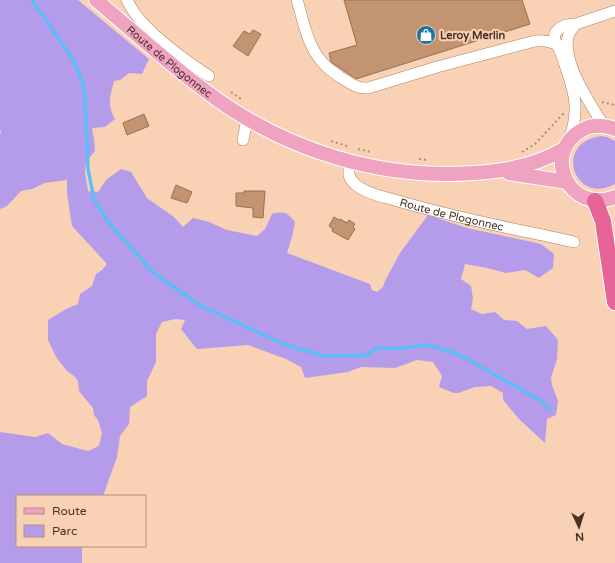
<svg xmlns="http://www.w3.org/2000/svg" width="615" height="563" font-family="'Varela Round',sans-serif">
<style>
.green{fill:#b49cea}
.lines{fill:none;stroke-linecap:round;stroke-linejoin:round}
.stream{stroke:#5dbdf6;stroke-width:3.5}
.building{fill:#c29471;stroke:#9b6f4d}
.minor-casing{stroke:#ad805e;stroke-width:12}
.major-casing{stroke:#fff;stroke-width:16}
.highway-casing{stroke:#fff;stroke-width:18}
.path{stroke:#ae8e78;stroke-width:2;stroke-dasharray:2 3;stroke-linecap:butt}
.minor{stroke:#fff;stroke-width:11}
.major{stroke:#f0a2c1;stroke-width:14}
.highway{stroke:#e66497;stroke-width:16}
.labels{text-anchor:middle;stroke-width:4;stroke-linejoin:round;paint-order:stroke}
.poi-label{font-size:11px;font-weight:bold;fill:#473325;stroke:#f9d1b5;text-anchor:start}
.street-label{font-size:11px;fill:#473325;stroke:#f9d1b5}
</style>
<rect width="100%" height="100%" fill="#f9d1b5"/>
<path class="green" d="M 0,0 L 78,0 L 149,59 L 142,74 L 129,73 L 120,80 L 114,81 C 110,97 107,104 115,119 L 105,127 L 92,128 L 94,139 L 95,151 L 86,162 L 85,172 L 88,191 L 98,192 L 106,180 L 121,169 L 131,172 L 147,198 L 174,217 L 183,227 L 193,218 L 209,222 L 227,230 L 257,236 L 265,229 L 272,214 C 284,211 287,212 295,222 L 292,237 L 287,253 L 370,284 L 372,290 L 377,292 L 383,287 L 385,281 L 400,253 L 428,215 L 467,228 L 541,244 L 554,254 L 553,268 L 539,278 L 525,270 L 506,273 L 487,268 L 465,264 L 461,279 L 471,286 L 473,298 L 471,309 L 482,314 L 495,312 L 504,320 L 517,321 L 527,329 L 546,326 L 558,340 L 557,359 L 551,378 L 552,385 L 558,401 L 556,415 L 547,419 L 545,443 L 519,419 L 503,400 L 503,393 L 491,386 L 475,387 L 458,393 L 454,393 L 439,387 L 442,376 L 433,362 L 417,360 L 395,368 L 361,367 L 348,372 L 305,378 L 301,367 L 286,359 L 248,345 L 197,349 L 181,329 L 185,320 L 175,319 L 162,322 L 156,334 L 156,362 L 147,381 L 147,396 L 130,407 L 129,424 L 120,436 L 117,457 L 103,496 L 17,496 L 17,546 L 82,546 L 82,563 L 0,563 L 0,432 L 35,437 L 48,433 L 62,444 L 88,451 L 99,446 L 102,433 L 98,420 L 94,415 L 93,408 L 79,391 L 78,381 L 74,376 L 67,371 L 56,357 L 48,340 L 48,320 L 66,309 L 78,304 L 80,294 L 92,286 L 96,274 L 102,270 L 107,264 L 72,226 L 67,194 L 67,180 L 45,183 L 32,189 L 21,191 L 7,206 L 0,209 L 0,134 L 1,132 L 0,129 Z
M 601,136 L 607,137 L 615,141 L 615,184 C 575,206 552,143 601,136 Z"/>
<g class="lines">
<path class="stream" d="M 32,0 L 74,61 L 83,84 L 85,99 L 88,169 L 94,199 L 108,222 L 154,273 L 201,306 L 286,345 L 325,356 L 367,355 L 376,348 L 393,349 L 429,345 L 458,354 L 540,400 L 550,409"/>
</g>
<path class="building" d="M 344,0 L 522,0 L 530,24 L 356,79 L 331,62 L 329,53 L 357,45 Z
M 253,30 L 261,34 L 248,56 L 233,46 L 244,31 L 250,34 Z
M 144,114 L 149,126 L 127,135 L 123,123 Z
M 176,185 L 192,192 L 187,203 L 171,198 Z
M 244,191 L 265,191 L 263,218 L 253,217 L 253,208 L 236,206 L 236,193 L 244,193 Z
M 334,217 L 339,220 L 340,219 L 347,223 L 349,220 L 355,224 L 353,227 L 355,229 L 348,240 L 332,231 L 333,229 L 329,226 Z"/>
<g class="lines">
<g class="minor-casing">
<g id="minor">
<path d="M 127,0 C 140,29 183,59 209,76"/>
<path d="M 297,0 C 304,23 308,51 328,68 C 332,71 336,74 340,77 C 350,83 357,89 368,88 L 437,67 L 535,41 C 548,40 556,43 566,49"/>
<path d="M 576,24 C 572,28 569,32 568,37 C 562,63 591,105 604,126"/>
<path d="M 243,140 L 247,119"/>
<path d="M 569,140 C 582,104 572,87 561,53 C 558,46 553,41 555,33 L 560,28 L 566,25 L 576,24 L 615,11"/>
<path id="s1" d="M 350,162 C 349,170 347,176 353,182 C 362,193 385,197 398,201 C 456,218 515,229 574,242"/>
</g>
</g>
<g class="major-casing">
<g id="major">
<path id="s2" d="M 96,0 C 139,36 181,75 228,107 C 295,151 373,175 453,174 C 492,173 530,169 564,149"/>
<path d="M 615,129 C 605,125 592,124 582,130 C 540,154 570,215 615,197"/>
<path d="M 509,173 L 567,182"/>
</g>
</g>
<g class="highway-casing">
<path id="highway" d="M 595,201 L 603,221 L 615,302"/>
</g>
<path class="path" d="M 231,92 L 241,99
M 602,102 L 615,105
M 331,141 L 350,147
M 358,149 L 371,152
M 522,152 L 535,144 L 564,113
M 419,159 L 429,160"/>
<use href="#minor" class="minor"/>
<use href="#major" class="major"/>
<use href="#highway" class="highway"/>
</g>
<defs>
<g id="shop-disc" transform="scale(1)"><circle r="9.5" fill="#1b74a3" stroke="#f9d1b5"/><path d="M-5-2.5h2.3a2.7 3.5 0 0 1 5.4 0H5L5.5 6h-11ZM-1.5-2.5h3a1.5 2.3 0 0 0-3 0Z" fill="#fff"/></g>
</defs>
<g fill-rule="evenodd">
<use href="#shop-disc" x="426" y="35"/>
</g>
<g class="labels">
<g class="poi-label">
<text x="440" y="39">Leroy Merlin</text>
</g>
<g class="street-label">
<text dy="4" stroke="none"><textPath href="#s2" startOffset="96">Route de Plogonnec</textPath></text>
<text dy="4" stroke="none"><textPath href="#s1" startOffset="126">Route de Plogonnec</textPath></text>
</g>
</g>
<rect x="16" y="495" width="130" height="52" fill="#f9d1b5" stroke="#b2927b"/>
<rect x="24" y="508" width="20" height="6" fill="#f0a2c1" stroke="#b2927b"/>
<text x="52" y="515" font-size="12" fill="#473325">Route</text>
<rect x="24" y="525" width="20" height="12" fill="#b49cea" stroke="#b2927b"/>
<text x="52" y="535" font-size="12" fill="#473325">Parc</text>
<g transform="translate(579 527) rotate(176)" stroke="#f9d1b5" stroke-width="3" paint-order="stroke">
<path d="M0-3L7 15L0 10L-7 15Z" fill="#473325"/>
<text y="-6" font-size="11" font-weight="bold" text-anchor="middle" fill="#473325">N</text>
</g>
</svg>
